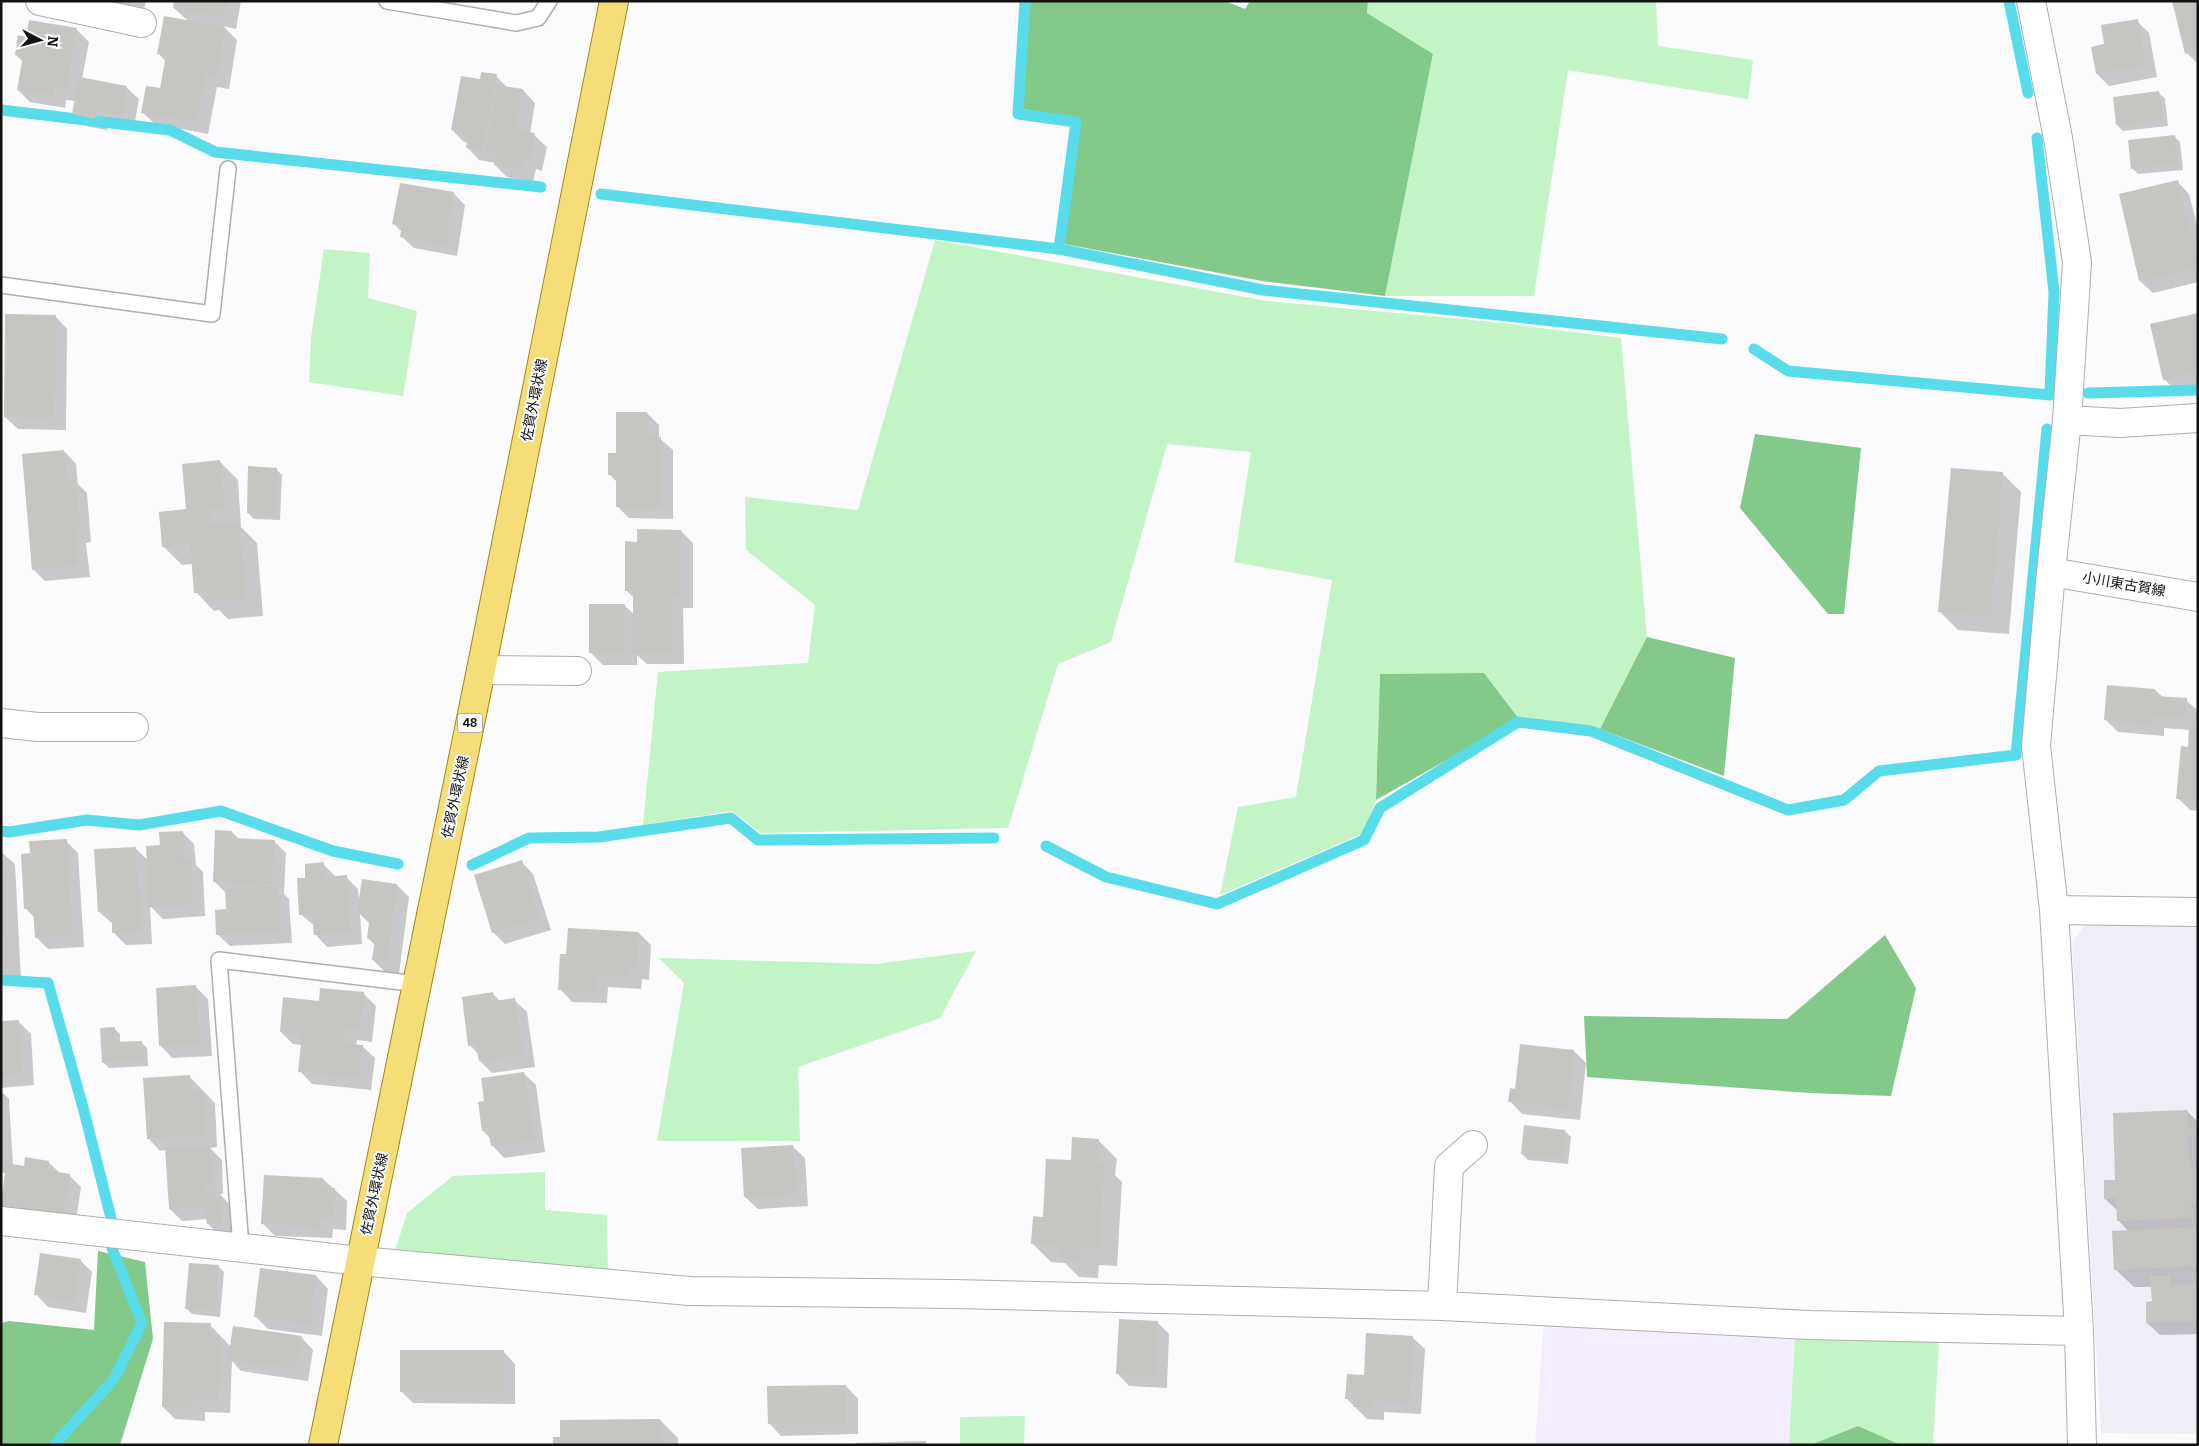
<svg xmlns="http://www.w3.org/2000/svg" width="2199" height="1446" font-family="Bitter,'Noto Sans JP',serif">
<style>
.built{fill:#f0edf7}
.industrial{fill:#f3edff}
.green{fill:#c3f4c6}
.forest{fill:#83c989}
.shadow{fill:#0003}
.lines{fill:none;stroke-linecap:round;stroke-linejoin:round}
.stream{stroke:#58dcea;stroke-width:11}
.building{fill:#c7c5c2}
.service-casing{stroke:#aeaeb0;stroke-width:18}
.minor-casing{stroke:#aeaeb0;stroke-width:30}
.tertiary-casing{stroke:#aeaeb0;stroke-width:30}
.primary-casing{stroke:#a1871a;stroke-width:30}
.service{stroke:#fff;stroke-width:15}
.minor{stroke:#fff;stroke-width:28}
.tertiary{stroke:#fff;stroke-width:28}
.primary{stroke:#f5dd78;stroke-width:28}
.labels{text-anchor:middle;stroke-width:4;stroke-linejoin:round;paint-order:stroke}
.shield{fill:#fbfafd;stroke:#585859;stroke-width:1}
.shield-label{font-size:12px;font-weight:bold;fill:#121213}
.street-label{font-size:14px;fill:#121213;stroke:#fbfafd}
</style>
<rect width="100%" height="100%" fill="#fbfafd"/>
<path class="built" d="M 2088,921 L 2198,924 L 2198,1434 L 2101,1433 L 2072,942 Z"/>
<path class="industrial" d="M 1544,1320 L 1795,1335 L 1789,1445 L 1535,1445 Z"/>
<path class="green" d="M 1368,1 L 1656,1 L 1658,46 L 1753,60 L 1748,99 L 1568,70 L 1534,296 L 1385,296 L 1433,55 L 1367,13 Z
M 935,240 L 1267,301 L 1483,321 L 1621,338 L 1647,637 L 1600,729 L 1519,719 L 1484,673 L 1380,674 L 1376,800 L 1364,833 L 1220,895 L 1238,807 L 1296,797 L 1332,580 L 1234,562 L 1251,452 L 1167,444 L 1111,642 L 1058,664 L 1008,828 L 761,833 L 732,811 L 643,825 L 658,672 L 808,663 L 815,605 L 746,550 L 745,497 L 858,510 Z
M 324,249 L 370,253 L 368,298 L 417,311 L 403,396 L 309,382 L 311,338 Z
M 976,951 L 940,1018 L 798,1067 L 800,1141 L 657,1141 L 684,983 L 659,958 L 876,964 Z
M 545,1172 L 545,1210 L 607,1215 L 608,1275 L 395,1251 L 407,1213 L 453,1176 Z
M 1795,1335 L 1939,1341 L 1933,1445 L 1901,1445 L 1858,1426 L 1810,1445 L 1789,1445 Z
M 1025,1416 L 1024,1445 L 960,1445 L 960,1417 Z"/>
<path class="forest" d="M 1028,1 L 1225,1 L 1245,9 L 1250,1 L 1368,1 L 1367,13 L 1433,54 L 1385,296 L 1262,281 L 1064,244 L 1079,118 L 1022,109 Z
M 1755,434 L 1861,448 L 1844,614 L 1828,614 L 1740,508 Z
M 1647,637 L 1735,658 L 1724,776 L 1600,729 Z
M 1484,673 L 1519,719 L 1376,800 L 1380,674 Z
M 1885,935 L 1916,988 L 1891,1096 L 1810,1093 L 1587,1077 L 1584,1016 L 1787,1019 Z
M 98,1251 L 145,1262 L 153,1339 L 120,1445 L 1,1445 L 1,1323 L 9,1321 L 94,1330 Z
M 1858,1426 L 1901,1445 L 1810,1445 Z"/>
<path class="shadow" d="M 97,1 L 146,1 L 144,9 Z
M 176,1 L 241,1 L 236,29 L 223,26 L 237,40 L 229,89 L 217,87 L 208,134 L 155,124 L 142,112 L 161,90 L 166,62 L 159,54 L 188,21 L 174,8 Z
M 2198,1 L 2198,64 L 2187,53 Z
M 30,21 L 77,30 L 89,42 L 82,79 L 126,87 L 139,99 L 134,127 L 108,123 L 107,130 L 86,126 L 73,114 L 76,101 L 66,100 L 65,108 L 30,102 L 18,90 L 23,62 L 16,55 L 27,38 Z
M 2137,21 L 2149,33 L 2157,77 L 2109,86 L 2097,74 L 2106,45 Z
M 496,76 L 508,88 L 523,90 L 535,103 L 530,134 L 534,135 L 547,147 L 542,171 L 536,169 L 533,182 L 507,177 L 495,165 L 495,163 L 479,160 L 467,147 L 468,142 L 464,142 L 452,130 L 481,81 Z
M 2159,93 L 2165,99 L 2168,126 L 2123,131 L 2117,125 Z
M 2174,136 L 2180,142 L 2183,170 L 2138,174 L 2133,169 Z
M 2177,181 L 2189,194 L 2198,228 L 2198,282 L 2153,293 L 2140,281 L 2121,195 Z
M 453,193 L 465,205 L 457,256 L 414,248 L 401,236 L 402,232 L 394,224 Z
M 2198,314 L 2198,386 L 2176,391 L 2164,379 Z
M 55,316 L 67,329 L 66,430 L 18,429 L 5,417 Z
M 647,413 L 659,425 L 659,438 L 673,450 L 673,519 L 629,518 L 617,506 L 617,482 L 609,474 L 617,454 Z
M 64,451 L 76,464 L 78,484 L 87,493 L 91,542 L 86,543 L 90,577 L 45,581 L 33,569 Z
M 219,461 L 238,480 L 241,527 L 257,543 L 263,616 L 228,619 L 219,610 L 214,611 L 196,592 L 193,564 L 182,565 L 163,546 Z
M 276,469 L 282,475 L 280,520 L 254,519 L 248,513 Z
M 2002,473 L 2021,492 L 2009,634 L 1958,630 L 1939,611 Z
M 681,531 L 693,543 L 693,608 L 683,608 L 684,664 L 647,664 L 637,655 L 637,665 L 603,665 L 591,653 L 625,606 L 635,615 L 635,599 L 626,590 L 638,543 Z
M 2155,690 L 2163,697 L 2186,700 L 2198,711 L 2198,811 L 2190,810 L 2178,798 L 2189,748 L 2190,730 L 2164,728 L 2164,736 L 2118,732 L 2105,719 Z
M 182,832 L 194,844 L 196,865 L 203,872 L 205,916 L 163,919 L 150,906 L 152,944 L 126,945 L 114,933 L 113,924 L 99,912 L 135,848 L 148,860 L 162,846 Z
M 232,832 L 240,840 L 274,841 L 286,853 L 284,894 L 289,899 L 292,943 L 230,946 L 217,934 L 227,911 L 227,894 L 214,881 Z
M 66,841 L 78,853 L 84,947 L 48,949 L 36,937 L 35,918 L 26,909 L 32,854 Z
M 1,852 L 15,864 L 21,980 L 1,981 Z
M 521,861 L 533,874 L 551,930 L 505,944 L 493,932 Z
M 323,864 L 336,877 L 346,877 L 358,889 L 359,899 L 397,885 L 409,897 L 399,974 L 385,972 L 373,960 L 375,945 L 368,938 L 370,924 L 360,914 L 362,944 L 327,947 L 315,934 L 315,926 L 300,914 L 307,879 Z
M 639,933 L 651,945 L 649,980 L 642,979 L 641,989 L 608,987 L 607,1003 L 572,1002 L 560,989 L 567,956 Z
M 196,987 L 208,999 L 212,1056 L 172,1058 L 160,1045 Z
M 492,993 L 500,1001 L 514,1000 L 527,1012 L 535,1067 L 492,1073 L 480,1061 L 479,1055 L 470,1045 Z
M 364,994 L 376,1006 L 372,1042 L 357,1040 L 356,1045 L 362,1046 L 375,1058 L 371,1090 L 312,1084 L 300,1071 L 302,1045 L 293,1044 L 281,1032 L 320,1002 Z
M 1,1022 L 19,1022 L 31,1034 L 34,1085 L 1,1088 Z
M 114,1028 L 120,1034 L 120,1043 L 141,1042 L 147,1048 L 148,1066 L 109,1068 L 103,1062 Z
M 1574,1051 L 1586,1063 L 1580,1120 L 1522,1114 L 1510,1101 L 1516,1090 Z
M 523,1073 L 536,1085 L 545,1152 L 504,1158 L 492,1145 L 491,1139 L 483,1131 L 486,1102 Z
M 189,1076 L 215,1103 L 217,1147 L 210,1148 L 222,1160 L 223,1194 L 220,1194 L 231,1206 L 233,1236 L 220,1236 L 208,1224 L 208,1219 L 182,1221 L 170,1209 L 167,1150 L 160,1151 L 148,1138 Z
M 1,1091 L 9,1099 L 13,1166 L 25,1168 L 48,1162 L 60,1173 L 69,1175 L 81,1187 L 75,1227 L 13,1217 L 1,1205 L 6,1173 L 1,1173 Z
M 2187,1111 L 2198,1122 L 2198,1334 L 2160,1335 L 2147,1323 L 2153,1302 L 2152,1287 L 2134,1287 L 2115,1269 L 2129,1232 L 2118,1220 L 2118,1211 L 2105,1199 L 2116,1181 Z
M 1565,1131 L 1571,1137 L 1568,1164 L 1528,1160 L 1522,1154 Z
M 1098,1140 L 1117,1159 L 1115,1175 L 1122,1182 L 1117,1266 L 1099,1265 L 1098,1278 L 1079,1277 L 1065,1263 L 1051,1262 L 1033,1244 L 1072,1162 Z
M 792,1146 L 805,1158 L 808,1206 L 758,1209 L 745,1197 Z
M 323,1179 L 347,1201 L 346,1230 L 333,1229 L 332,1238 L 275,1236 L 263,1224 Z
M 80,1260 L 92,1272 L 86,1313 L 48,1307 L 36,1294 Z
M 219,1267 L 224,1272 L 220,1317 L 192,1314 L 186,1308 Z
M 261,1270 L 316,1276 L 328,1289 L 322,1336 L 268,1329 L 255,1316 Z
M 1157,1322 L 1169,1334 L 1167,1388 L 1129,1386 L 1117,1373 Z
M 210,1325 L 231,1347 L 301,1337 L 313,1350 L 308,1381 L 241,1371 L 232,1361 L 230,1413 L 205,1412 L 205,1421 L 175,1419 L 163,1407 Z
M 1412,1337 L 1425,1349 L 1421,1414 L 1384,1412 L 1384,1420 L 1367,1419 L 1346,1398 L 1365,1376 Z
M 503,1351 L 515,1364 L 515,1404 L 413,1403 L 401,1391 Z
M 846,1386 L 858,1399 L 858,1434 L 781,1436 L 769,1423 Z
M 660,1420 L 678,1438 L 678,1445 L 554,1445 Z"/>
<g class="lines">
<path class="stream" d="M 1025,1 L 1018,114 L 1076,122 L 1059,249
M 2009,1 L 2028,93
M 1,110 L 170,130 L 215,152 L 541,187
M 601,194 L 1059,249 L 1263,290 L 1722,339
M 1754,349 L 1788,371 L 2050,395 L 2054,292 L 2037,138
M 2088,393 L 2198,390
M 1,831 L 9,832 L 87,820 L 139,825 L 221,811 L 333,851 L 398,864
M 1046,846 L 1106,877 L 1217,904 L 1364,840 L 1380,808 L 1518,722 L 1591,731 L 1788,810 L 1844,800 L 1879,771 L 2016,755 L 2047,429
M 472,865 L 529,838 L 599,837 L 731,818 L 758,840 L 994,838
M 1,980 L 48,983 L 84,1111 L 112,1222
M 54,1445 L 114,1379 L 142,1323 L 112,1248"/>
</g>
<path class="building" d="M 174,1 L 227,1 L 224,17 L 173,8 Z
M 2172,1 L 2198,1 L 2198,51 L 2185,54 Z
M 164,16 L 225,27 L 217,77 L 205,75 L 196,122 L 141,113 L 146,86 L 160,88 L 166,56 L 157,54 Z
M 2138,19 L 2145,65 L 2096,74 L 2091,47 L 2104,44 L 2101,25 Z
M 29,20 L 77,28 L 66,90 L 54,88 L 53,96 L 17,90 L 23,56 L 15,55 L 18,35 L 26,37 Z
M 481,72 L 497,74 L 483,151 L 466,148 L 468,133 L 451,130 L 461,76 L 480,79 Z
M 79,77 L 127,86 L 122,115 L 96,111 L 95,119 L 72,114 Z
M 497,85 L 523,89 L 516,130 L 535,133 L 530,159 L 524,158 L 521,170 L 494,165 L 496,153 L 486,151 Z
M 2159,91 L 2163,120 L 2116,125 L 2113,97 Z
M 2175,135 L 2178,164 L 2131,169 L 2128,140 Z
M 2178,180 L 2198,268 L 2139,281 L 2119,194 Z
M 400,183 L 454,192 L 445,245 L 400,237 L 402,226 L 392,224 Z
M 2198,313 L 2198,371 L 2163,380 L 2150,324 Z
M 5,314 L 56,315 L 54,418 L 4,417 Z
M 616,412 L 647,412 L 648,437 L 661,437 L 661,507 L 616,507 L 616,475 L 608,475 L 608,453 L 616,453 Z
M 64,450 L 67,481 L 76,480 L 80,530 L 74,531 L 78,565 L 32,570 L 22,454 Z
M 220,460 L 224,509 L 209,510 L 210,526 L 239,523 L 246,598 L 208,601 L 207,592 L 194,593 L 190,544 L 162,547 L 159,512 L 186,509 L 182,464 Z
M 248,466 L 277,468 L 275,515 L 247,513 Z
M 1951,468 L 2003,472 L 1991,616 L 1938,612 Z
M 637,529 L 681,530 L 681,597 L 672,597 L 672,653 L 633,653 L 633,591 L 625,591 L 625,541 L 637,542 Z
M 589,604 L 625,604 L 625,654 L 589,653 Z
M 2107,685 L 2155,689 L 2155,696 L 2187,698 L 2185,718 L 2152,716 L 2152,724 L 2104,720 Z
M 2189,724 L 2198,725 L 2198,801 L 2176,799 L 2181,746 L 2188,747 Z
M 215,830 L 232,831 L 232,838 L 275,840 L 272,884 L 213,882 Z
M 183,831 L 184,859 L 191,858 L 193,905 L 149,907 L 146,846 L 160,845 L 159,832 Z
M 67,839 L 72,936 L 35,938 L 33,909 L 24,909 L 21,854 L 30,853 L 29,841 Z
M 136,847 L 141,932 L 112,933 L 112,912 L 98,912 L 94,849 Z
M 1,848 L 9,968 L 1,969 Z
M 522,860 L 539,918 L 492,933 L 474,875 Z
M 324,862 L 325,877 L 347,875 L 350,933 L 314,935 L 312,914 L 299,915 L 297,878 L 305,878 L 305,864 Z
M 362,879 L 397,884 L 387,962 L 372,960 L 375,940 L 367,938 L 370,915 L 357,913 Z
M 278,886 L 280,931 L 216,935 L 215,910 L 226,909 L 225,889 Z
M 568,928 L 639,932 L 637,968 L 630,967 L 629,977 L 596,976 L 595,992 L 558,990 L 560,954 L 566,954 Z
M 196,985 L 200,1044 L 159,1046 L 156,988 Z
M 320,988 L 364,992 L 360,1030 L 345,1029 L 343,1043 L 363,1045 L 359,1078 L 298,1072 L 302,1034 L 280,1032 L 283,997 L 319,1001 Z
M 493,992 L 494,1001 L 515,998 L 523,1055 L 479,1061 L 476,1045 L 468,1046 L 462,997 Z
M 19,1020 L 22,1073 L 1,1075 L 1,1021 Z
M 115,1027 L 115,1042 L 142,1041 L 143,1060 L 102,1063 L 100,1028 Z
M 1520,1044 L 1574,1050 L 1568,1108 L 1508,1102 L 1510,1088 L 1515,1089 Z
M 524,1072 L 534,1140 L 491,1146 L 488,1130 L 482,1131 L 478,1102 L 484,1101 L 481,1078 Z
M 190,1075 L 191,1091 L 203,1090 L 205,1135 L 147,1139 L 143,1078 Z
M 2187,1110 L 2188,1127 L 2198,1127 L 2198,1135 L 2188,1136 L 2190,1167 L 2198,1167 L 2198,1203 L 2191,1203 L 2192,1218 L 2117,1221 L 2116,1198 L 2104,1199 L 2104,1180 L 2115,1180 L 2113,1113 Z
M 1524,1125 L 1565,1130 L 1562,1159 L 1521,1154 Z
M 1072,1137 L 1099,1139 L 1097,1162 L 1104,1162 L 1099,1248 L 1081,1247 L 1080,1260 L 1059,1259 L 1060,1246 L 1031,1244 L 1033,1216 L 1043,1217 L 1046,1159 L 1071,1160 Z
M 793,1145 L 796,1194 L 744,1197 L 741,1148 Z
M 210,1146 L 212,1182 L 204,1183 L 205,1193 L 220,1192 L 222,1224 L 207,1224 L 205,1207 L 169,1209 L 165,1148 Z
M 25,1157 L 49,1161 L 47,1170 L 70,1174 L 63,1216 L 1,1206 L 6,1163 L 24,1166 Z
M 264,1175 L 323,1178 L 323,1187 L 335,1188 L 334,1218 L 321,1218 L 320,1227 L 261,1224 Z
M 2198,1227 L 2198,1266 L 2114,1270 L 2112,1231 Z
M 40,1253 L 81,1259 L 74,1301 L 34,1295 Z
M 189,1263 L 219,1265 L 215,1311 L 185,1309 Z
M 260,1268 L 316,1275 L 310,1324 L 254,1317 Z
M 2150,1276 L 2170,1276 L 2171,1285 L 2198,1284 L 2198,1321 L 2146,1323 L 2146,1302 L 2152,1301 Z
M 1119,1319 L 1158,1321 L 1155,1376 L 1116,1374 Z
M 164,1322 L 211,1323 L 210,1334 L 220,1335 L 218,1401 L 193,1401 L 193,1409 L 162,1407 Z
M 233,1326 L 302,1336 L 296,1369 L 228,1360 Z
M 1366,1333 L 1413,1336 L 1409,1403 L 1372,1401 L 1372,1408 L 1353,1407 L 1354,1399 L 1345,1399 L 1347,1374 L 1364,1375 Z
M 400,1350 L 504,1350 L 503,1392 L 400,1392 Z
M 846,1385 L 846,1423 L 768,1424 L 767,1386 Z
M 660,1419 L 661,1445 L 553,1445 L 553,1437 L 560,1437 L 560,1420 Z
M 926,1441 L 926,1445 L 855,1445 L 855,1443 Z"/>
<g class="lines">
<g class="service-casing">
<path id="service" d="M 387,1 L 516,23 L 538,18 L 549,1
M 1,285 L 212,314 L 228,169
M 241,1247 L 219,960 L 417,984"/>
</g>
<g class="minor-casing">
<path id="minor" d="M 40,1 L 142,23
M 2031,1 L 2058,138 L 2077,262 L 2067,420 L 2051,572 L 2036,746 L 2054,910 L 2079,1331 L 2082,1445
M 2067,420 L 2120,423 L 2198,418
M 481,670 L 577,671
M 1,723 L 38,727 L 134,727
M 2054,910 L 2198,912
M 1,1221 L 360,1261 L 689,1291 L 954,1294 L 1442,1306 L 1809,1325 L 2079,1331
M 1442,1306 L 1449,1166 L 1473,1145"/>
</g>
<g class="tertiary-casing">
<path id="tertiary" d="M 2051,572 L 2198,597"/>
</g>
<g class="primary-casing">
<path id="primary" d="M 323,1445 L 481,670 L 614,1"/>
</g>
<use href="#service" class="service"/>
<use href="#minor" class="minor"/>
<use href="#tertiary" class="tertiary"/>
<use href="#primary" class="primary"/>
</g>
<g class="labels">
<rect class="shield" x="457.5" y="713.5" width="25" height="19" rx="4"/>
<g class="shield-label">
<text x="470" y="727">48</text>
</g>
<g class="street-label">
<text transform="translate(534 400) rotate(-79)" y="5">佐賀外環状線</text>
<text transform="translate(2124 584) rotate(10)" y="5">小川東古賀線</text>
<text transform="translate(455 797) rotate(-78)" y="5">佐賀外環状線</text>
<text transform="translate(374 1194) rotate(-78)" y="5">佐賀外環状線</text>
</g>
</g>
<rect width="2199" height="1446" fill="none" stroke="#121213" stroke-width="5"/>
<g transform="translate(40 40) rotate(96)" stroke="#fbfafd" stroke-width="4" paint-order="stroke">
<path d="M0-4L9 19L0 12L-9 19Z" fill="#121213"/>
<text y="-8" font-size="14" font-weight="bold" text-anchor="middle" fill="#121213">N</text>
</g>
</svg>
